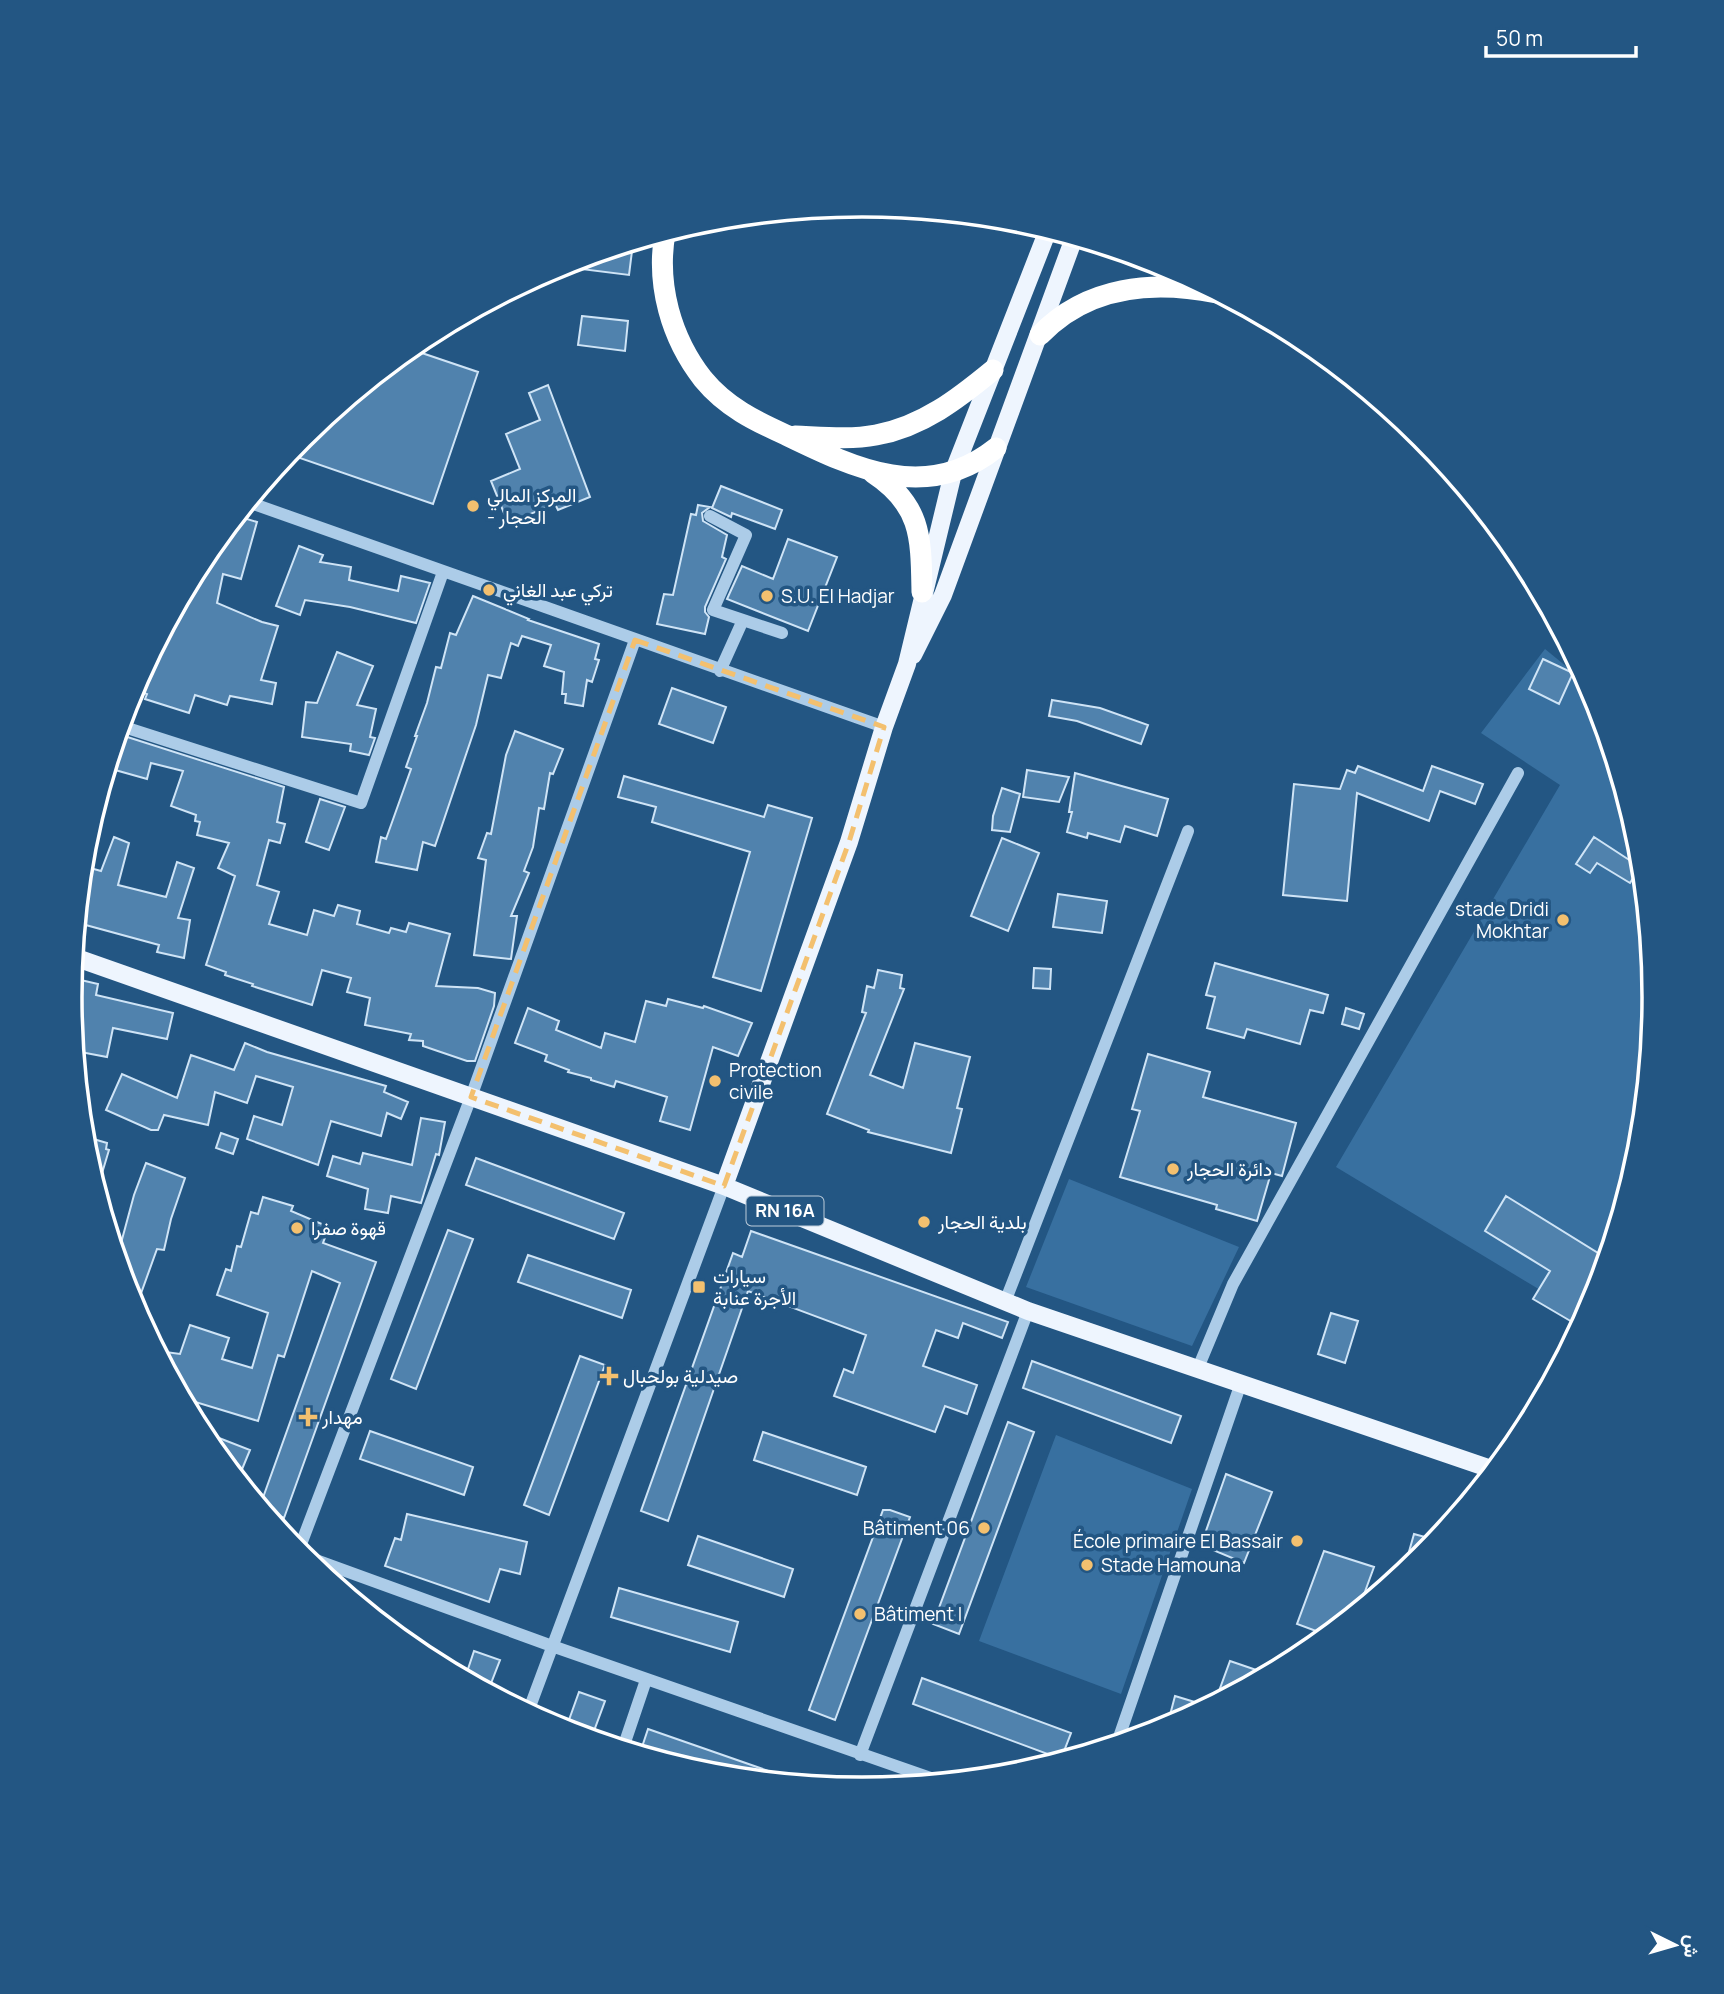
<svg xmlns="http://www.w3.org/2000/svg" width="1724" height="1994" font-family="Manrope,Vazirmatn,sans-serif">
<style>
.green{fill:#3870a0}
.building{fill:#5082ad;stroke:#cfe4f6;stroke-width:2}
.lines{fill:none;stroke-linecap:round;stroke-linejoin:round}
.minor{stroke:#accce8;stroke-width:12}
.major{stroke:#eef5fe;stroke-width:18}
.highway{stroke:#fff;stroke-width:21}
.marked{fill:none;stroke:#f3c06f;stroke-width:5;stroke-dasharray:14 9;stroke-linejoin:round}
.poi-dot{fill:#f3c06f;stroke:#235683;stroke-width:2.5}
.labels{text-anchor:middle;stroke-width:7;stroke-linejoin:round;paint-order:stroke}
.shield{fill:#235683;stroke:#bdccda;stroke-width:2}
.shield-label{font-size:18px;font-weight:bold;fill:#fff}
.poi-label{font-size:19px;fill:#fff;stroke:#235683;text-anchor:start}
.rim{fill:none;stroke:#fff;stroke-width:3.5}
</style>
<rect width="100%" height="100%" fill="#235683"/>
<path class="green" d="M 1545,649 L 1589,685 L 1594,694 L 1639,843 L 1654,997 L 1639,1152 L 1594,1300 L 1585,1317 L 1336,1167 L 1560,785 L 1481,733 Z
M 1069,1179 L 1239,1247 L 1192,1346 L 1026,1287 Z
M 1056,1435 L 1192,1489 L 1121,1694 L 979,1641 Z"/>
<path class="building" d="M 633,243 L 629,275 L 557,266 L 559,265 Z
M 582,316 L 628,321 L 625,351 L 578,345 Z
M 410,349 L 478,372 L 433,504 L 294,456 L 302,437 Z
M 548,385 L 590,497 L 558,510 L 555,504 L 508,523 L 491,481 L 520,469 L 506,434 L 540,420 L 529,393 Z
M 721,486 L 782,510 L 775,529 L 732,513 L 731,517 L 712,508 Z
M 698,505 L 710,507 L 702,513 L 703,521 L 727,535 L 722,557 L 726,559 L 705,607 L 705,612 L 709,617 L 705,634 L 657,624 L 664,594 L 673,595 L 691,514 L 696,515 Z
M 237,516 L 257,522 L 241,579 L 223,574 L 217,603 L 262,622 L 278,626 L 261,680 L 276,683 L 272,704 L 230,696 L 227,705 L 195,695 L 189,713 L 145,699 L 147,694 L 133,689 L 204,557 Z
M 788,539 L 837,557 L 808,631 L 727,599 L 742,566 L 773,579 Z
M 299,546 L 323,555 L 320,562 L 351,567 L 349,580 L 398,591 L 401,576 L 430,583 L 416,623 L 350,607 L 305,600 L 300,615 L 276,606 Z
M 473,596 L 529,619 L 528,620 L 599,644 L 595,659 L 599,660 L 592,682 L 587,680 L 583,706 L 565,703 L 566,694 L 562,694 L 564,672 L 544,666 L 551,645 L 522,636 L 518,646 L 511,643 L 501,678 L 488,675 L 476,725 L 435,846 L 423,842 L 417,870 L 376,862 L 381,837 L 386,839 L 411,769 L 406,767 L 417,736 L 415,736 L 427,703 L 436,667 L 441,668 L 450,633 L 456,635 Z
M 337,652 L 373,666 L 357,705 L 376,709 L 370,737 L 375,738 L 369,755 L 350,751 L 351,744 L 302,737 L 306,702 L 317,703 Z
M 1543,659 L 1573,673 L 1559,704 L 1529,689 Z
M 672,688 L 726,707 L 713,743 L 659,724 Z
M 1052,700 L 1100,708 L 1148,725 L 1141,744 L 1077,721 L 1049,716 Z
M 515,731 L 563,749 L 553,774 L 550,773 L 544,809 L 539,808 L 533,847 L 524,871 L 529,873 L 511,916 L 517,916 L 511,959 L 474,955 L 486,860 L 478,858 L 487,833 L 491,834 L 506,755 Z
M 118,734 L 284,787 L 277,822 L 285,824 L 280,843 L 269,840 L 257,885 L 279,892 L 269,924 L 307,935 L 314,910 L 334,916 L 338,905 L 360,911 L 357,924 L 389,933 L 391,928 L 406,932 L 409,923 L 450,934 L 436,986 L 478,988 L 495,993 L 494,1006 L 475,1061 L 467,1061 L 423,1046 L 423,1041 L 409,1040 L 411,1034 L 365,1025 L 370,998 L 347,992 L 351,978 L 322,970 L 312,1005 L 252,986 L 253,984 L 225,975 L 226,972 L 206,965 L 235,876 L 218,868 L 229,843 L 197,835 L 200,822 L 195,821 L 196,815 L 171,806 L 183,771 L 151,763 L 147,779 L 108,768 Z
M 1358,766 L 1423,791 L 1432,766 L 1483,784 L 1475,804 L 1440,791 L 1429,821 L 1357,793 L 1347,901 L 1283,895 L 1294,784 L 1340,789 L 1347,770 L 1355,773 Z
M 1027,770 L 1069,777 L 1059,802 L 1023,797 Z
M 1075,773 L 1168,799 L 1157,836 L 1125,826 L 1120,842 L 1088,833 L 1087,838 L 1067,832 L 1072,812 L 1069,812 Z
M 624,776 L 764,817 L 768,805 L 812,818 L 761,991 L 713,977 L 750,852 L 652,822 L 656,807 L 618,797 Z
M 1002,788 L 1020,794 L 1010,832 L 992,830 L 993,816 Z
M 320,799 L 345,807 L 329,850 L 306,842 Z
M 114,837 L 129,843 L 118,885 L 166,897 L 177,862 L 194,868 L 178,918 L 190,920 L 184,958 L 157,952 L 159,945 L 82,924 L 85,914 L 78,912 L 83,866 L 101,871 Z
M 1594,837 L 1640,867 L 1630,883 L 1597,863 L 1590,873 L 1576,864 Z
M 1002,838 L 1039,853 L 1008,931 L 971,916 Z
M 1058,894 L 1107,901 L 1102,933 L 1053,927 Z
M 1215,963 L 1328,995 L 1323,1013 L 1310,1010 L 1300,1044 L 1247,1029 L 1244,1038 L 1207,1028 L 1215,997 L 1206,995 Z
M 1034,968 L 1051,969 L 1050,989 L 1033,988 Z
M 878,970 L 902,975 L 900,988 L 904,989 L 870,1075 L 903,1088 L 915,1043 L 970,1057 L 957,1108 L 962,1109 L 951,1153 L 868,1132 L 869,1130 L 827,1114 L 866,1013 L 862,1012 L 867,986 L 874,988 Z
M 72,978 L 98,984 L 96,995 L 173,1013 L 167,1039 L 113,1028 L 107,1057 L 75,1051 L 70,997 Z
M 668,999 L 703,1008 L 704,1006 L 752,1023 L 738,1056 L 713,1047 L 690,1130 L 660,1121 L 667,1097 L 616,1081 L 614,1087 L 591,1080 L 591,1078 L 568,1072 L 569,1070 L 545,1061 L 547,1055 L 515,1043 L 528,1008 L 559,1021 L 556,1030 L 601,1048 L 605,1033 L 635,1042 L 646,1001 L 666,1006 Z
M 1346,1008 L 1364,1014 L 1359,1029 L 1342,1024 Z
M 245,1043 L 267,1052 L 386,1086 L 384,1092 L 408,1102 L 401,1119 L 387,1113 L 381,1136 L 331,1121 L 318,1165 L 247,1139 L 254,1116 L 282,1125 L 293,1087 L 256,1076 L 247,1103 L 215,1092 L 208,1125 L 164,1115 L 158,1130 L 151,1130 L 106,1110 L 122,1074 L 177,1098 L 191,1055 L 234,1070 Z
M 1148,1054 L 1210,1072 L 1203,1097 L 1296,1123 L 1282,1176 L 1271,1173 L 1257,1221 L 1216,1209 L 1217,1205 L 1120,1177 L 1140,1111 L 1132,1109 Z
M 421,1118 L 445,1122 L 439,1155 L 436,1154 L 421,1203 L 391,1196 L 388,1213 L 365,1209 L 368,1189 L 327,1176 L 333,1156 L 360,1164 L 363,1153 L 412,1165 Z
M 221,1133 L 238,1139 L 233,1154 L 216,1148 Z
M 90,1138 L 107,1143 L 106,1149 L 109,1150 L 97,1190 L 86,1152 Z
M 476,1158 L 624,1213 L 614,1239 L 466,1185 Z
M 146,1163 L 185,1178 L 171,1219 L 164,1250 L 157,1249 L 135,1310 L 117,1258 L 134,1195 Z
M 1506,1196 L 1606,1258 L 1594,1300 L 1579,1326 L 1533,1299 L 1550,1271 L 1485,1231 Z
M 263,1197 L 293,1206 L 291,1211 L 329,1227 L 323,1243 L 376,1262 L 284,1518 L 264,1510 L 260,1506 L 340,1283 L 312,1271 L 284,1357 L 278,1355 L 258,1421 L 182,1398 L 158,1351 L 180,1354 L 190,1325 L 229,1338 L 222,1359 L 252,1368 L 268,1313 L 217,1295 L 226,1269 L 231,1271 L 237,1246 L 241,1247 L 251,1212 L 258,1214 Z
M 448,1230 L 473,1239 L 416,1389 L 391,1379 Z
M 751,1231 L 1008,1322 L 1002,1338 L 963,1323 L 958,1338 L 936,1330 L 923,1366 L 977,1385 L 967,1414 L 945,1406 L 935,1432 L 834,1396 L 844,1369 L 853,1373 L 866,1335 L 748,1291 L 668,1521 L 641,1511 L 733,1253 L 742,1257 Z
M 528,1255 L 631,1290 L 622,1318 L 518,1282 Z
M 1331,1313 L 1358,1321 L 1345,1363 L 1318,1354 Z
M 580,1356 L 605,1365 L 549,1515 L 524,1505 Z
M 1032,1361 L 1181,1416 L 1171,1443 L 1023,1388 Z
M 1008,1422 L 1034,1432 L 959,1634 L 933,1624 Z
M 370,1431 L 473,1467 L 464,1495 L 360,1459 Z
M 763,1432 L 866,1467 L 857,1495 L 754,1460 Z
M 219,1438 L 250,1450 L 238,1479 L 214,1450 Z
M 1226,1474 L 1272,1492 L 1244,1563 L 1201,1545 Z
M 883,1510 L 890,1510 L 910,1517 L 835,1720 L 809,1710 Z
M 407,1514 L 527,1542 L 520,1574 L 500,1569 L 489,1602 L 385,1566 L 395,1538 L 401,1540 Z
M 1414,1534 L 1436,1540 L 1422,1557 L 1403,1573 Z
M 698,1536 L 793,1569 L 784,1597 L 688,1565 Z
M 1324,1551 L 1374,1567 L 1359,1608 L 1327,1635 L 1297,1624 Z
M 619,1588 L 738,1622 L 730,1652 L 611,1617 Z
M 474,1651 L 500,1660 L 488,1691 L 465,1678 Z
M 1230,1661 L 1268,1674 L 1215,1702 Z
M 922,1678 L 1071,1733 L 1061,1759 L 913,1704 Z
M 579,1692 L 605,1701 L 591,1739 L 565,1731 Z
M 1175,1696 L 1208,1706 L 1183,1719 L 1170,1715 Z
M 648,1729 L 780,1775 L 779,1781 L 707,1774 L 640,1753 Z"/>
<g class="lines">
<path class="minor" d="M 248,502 L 884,727
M 710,516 L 746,535 L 713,610 L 743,620
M 720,671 L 743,620 L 782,633
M 121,726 L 361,803 L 443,572
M 1005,1302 L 1188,831
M 1198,1368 L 1233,1284 L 1518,773
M 298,1552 L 471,1097 L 635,640
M 299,1554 L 552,1646 L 939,1781
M 528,1712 L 724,1186
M 1117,1743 L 1241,1383
M 623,1748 L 646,1680
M 860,1755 L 1028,1311"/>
<path class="major" d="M 913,655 L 943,595 L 1074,238
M 74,957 L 724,1186 L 1028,1311 L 1494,1470
M 724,1186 L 849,842 L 884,727 L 907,664 L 953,473 L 1048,230"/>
<path class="highway" d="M 665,233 C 656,285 671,338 703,379 C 726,407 755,421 786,435 C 856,469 927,503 996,448
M 1040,335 C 1087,286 1153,280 1217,293
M 795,436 C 821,437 850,440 876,435 C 922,427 959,398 993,370
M 873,473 C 922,505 921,538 922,592"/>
</g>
<path class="marked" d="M 635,640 L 884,727 L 849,842 L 724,1186 L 471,1097 Z"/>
<g class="poi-dot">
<circle cx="473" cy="506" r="7"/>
<circle cx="489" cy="590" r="7"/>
<circle cx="767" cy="596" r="7"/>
<circle cx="1563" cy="920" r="7"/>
<circle cx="715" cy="1081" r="7"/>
<circle cx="1173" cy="1169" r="7"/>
<circle cx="924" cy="1222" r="7"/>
<circle cx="297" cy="1228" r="7"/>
<rect x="692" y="1280" width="14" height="14" rx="3.5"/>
<path d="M605.5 1365.5h7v7h7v7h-7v7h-7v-7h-7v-7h7z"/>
<path d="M304.5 1406.5h7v7h7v7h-7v7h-7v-7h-7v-7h7z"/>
<circle cx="984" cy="1528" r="7"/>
<circle cx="1297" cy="1541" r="7"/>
<circle cx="1087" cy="1565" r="7"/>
<circle cx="860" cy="1614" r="7"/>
</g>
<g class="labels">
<rect class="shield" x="746.5" y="1196.5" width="77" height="29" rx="5"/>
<g class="shield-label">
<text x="785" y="1217">RN 16A</text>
</g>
<g class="poi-label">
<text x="487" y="502">المركز المالي<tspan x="487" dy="22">- الحجار</tspan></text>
<text x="503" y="597">تركي عبد الغاني</text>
<text x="781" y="603">S.U. El Hadjar</text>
<text x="1549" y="916" text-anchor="end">stade Dridi<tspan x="1549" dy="22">Mokhtar</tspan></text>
<text x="729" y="1077">Protection<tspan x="729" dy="22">civile</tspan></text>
<text x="1187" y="1176">دائرة الحجار</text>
<text x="938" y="1229">بلدية الحجار</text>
<text x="311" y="1235">قهوة صفرا</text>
<text x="713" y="1283">سيارات<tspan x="713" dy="22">الأجرة عنابة</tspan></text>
<text x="623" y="1383">صيدلية بولحبال</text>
<text x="322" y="1424">مهدار</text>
<text x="970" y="1535" text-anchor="end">Bâtiment 06</text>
<text x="1283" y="1548" text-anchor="end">École primaire El Bassair</text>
<text x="1101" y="1572">Stade Hamouna</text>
<text x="874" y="1621">Bâtiment I</text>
</g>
</g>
<path d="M0 0H1724V1994H0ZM82 997a780 780 0 1 1 1560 0a780 780 0 1 1-1560 0Z" fill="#235683" fill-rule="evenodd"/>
<path class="rim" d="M82 997a780 780 0 1 1 1560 0a780 780 0 1 1-1560 0Z"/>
<g transform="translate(1675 1945) rotate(95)" stroke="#235683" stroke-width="5" paint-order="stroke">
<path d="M0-5L12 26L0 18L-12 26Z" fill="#ffffff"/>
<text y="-10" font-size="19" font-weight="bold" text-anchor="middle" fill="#ffffff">ش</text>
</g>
<path d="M1486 46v10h150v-10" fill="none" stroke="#ffffff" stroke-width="3.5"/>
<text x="1496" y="46" font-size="21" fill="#ffffff" stroke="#235683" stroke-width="5" paint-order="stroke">50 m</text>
</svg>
